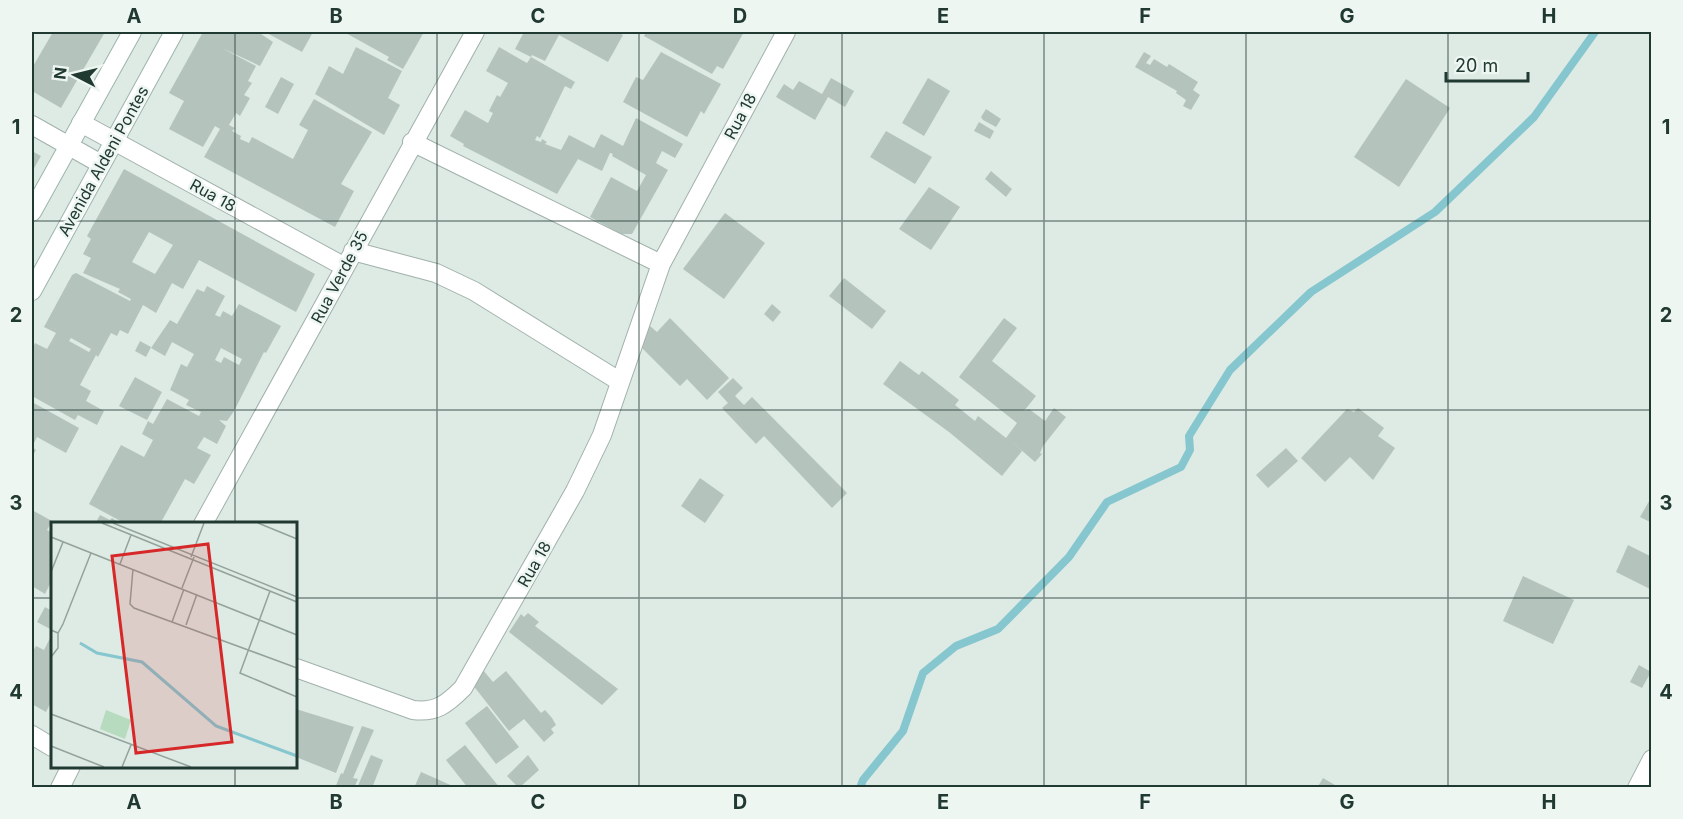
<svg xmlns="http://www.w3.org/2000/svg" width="1683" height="819" font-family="Inter,sans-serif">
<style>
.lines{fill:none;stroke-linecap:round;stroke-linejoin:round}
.stream{stroke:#86c6cf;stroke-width:8}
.building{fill:#b4c4bd;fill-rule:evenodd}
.street-casing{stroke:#a1b1ab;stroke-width:20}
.secondary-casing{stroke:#9db5ac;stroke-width:20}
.street{stroke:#fff;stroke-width:18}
.secondary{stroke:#fff;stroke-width:18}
.grid{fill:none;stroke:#203931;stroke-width:1.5;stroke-opacity:0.55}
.labels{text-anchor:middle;stroke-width:5;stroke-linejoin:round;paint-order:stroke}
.street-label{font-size:16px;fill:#203931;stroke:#eef6f2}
.inset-river{fill:none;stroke:#86c6cf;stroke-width:3}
.inset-road{fill:none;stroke:#92a39c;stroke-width:1.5}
.view{fill:#d62828;fill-opacity:0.15;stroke:#d62828;stroke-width:3}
.inset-edge{fill:none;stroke:#203931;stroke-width:3}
.neatline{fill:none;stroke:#203931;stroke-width:2}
.grid-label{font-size:20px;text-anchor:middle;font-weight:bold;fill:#203931}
</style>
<rect width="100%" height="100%" fill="#deeae4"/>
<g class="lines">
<path class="stream" d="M 860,788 L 863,780 L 903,731 L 923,673 L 956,646 L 998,629 L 1069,557 L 1107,502 L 1181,467 L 1190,450 L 1189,436 L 1230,370 L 1311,292 L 1435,212 L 1534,117 L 1595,32"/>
</g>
<path class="building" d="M 53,32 L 105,32 L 61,108 L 32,91 L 32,68 Z
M 203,32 L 258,32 L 273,42 L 260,66 L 222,48 L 256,66 L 248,81 L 252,83 L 244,95 L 250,98 L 240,116 L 236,113 L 229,125 L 235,128 L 232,131 L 241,136 L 240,139 L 249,143 L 252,137 L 293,159 L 308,130 L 299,125 L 314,99 L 372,132 L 341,184 L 354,191 L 335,227 L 204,157 L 220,129 L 215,126 L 203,147 L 169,129 L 184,101 L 169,93 Z
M 265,32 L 313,32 L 302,52 Z
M 344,32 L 424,32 L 403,69 L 387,60 L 389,57 Z
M 524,32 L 617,32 L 623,35 L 608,62 L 559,35 L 545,61 L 532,55 L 531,57 L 575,82 L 571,89 L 565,86 L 540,138 L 537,136 L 535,140 L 541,142 L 542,139 L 547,142 L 545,144 L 561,150 L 569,135 L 594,148 L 601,134 L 623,146 L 636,118 L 683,144 L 675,158 L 662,151 L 656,163 L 668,170 L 632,234 L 621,234 L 590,217 L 611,177 L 637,191 L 646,175 L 612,156 L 613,154 L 610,153 L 602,171 L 578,159 L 557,194 L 463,146 L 464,144 L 450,136 L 465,110 L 488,123 L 493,113 L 489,111 L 497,95 L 500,97 L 508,83 L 486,71 L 499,47 L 527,63 L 531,57 L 515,49 Z
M 646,32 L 744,32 L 723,69 L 717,66 L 712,74 L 644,36 Z
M 356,47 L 402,71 L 388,98 L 400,105 L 384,135 L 315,94 L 329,66 L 343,74 Z
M 661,52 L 721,84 L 704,114 L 701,111 L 687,137 L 623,102 L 636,77 L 643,80 Z
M 1144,52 L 1151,56 L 1146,63 L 1150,65 L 1154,59 L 1167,67 L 1169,64 L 1198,82 L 1193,90 L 1200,95 L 1191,110 L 1183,106 L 1186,100 L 1176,93 L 1177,91 L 1135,67 Z
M 281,77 L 294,84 L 278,114 L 265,107 Z
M 831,78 L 854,91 L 845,107 L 828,97 L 815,120 L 776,97 L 784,84 L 793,90 L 799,81 L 822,94 Z
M 928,78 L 950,91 L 924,136 L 902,123 Z
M 1406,79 L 1450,108 L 1399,187 L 1354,157 Z
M 986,109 L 1001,119 L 996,127 L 983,120 L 981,117 Z
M 979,122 L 994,131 L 990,139 L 974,131 Z
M 886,131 L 932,157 L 915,184 L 870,157 Z
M 32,151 L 41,156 L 33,170 L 32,169 Z
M 124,169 L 315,274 L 296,312 L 199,260 L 183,289 L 172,283 L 156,313 L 143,305 L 128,334 L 120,330 L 117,336 L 111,333 L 98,357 L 96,355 L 80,385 L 91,391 L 86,401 L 104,411 L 97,425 L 78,415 L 75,420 L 32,396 L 32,350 L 35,343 L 47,349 L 56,333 L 44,327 L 72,275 L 76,273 L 130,301 L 131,299 L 118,292 L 120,289 L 83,273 L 91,258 L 83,254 L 91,239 L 87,236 ZM 149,232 L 173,245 L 155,274 L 132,262 ZM 71,338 L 91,349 L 89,352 L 69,341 Z
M 991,171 L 1012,189 L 1006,197 L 985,179 Z
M 929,187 L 960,207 L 931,250 L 899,229 Z
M 725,213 L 765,243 L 724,299 L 683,269 Z
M 844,278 L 886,311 L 872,329 L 829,296 Z
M 207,286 L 225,296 L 215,315 L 220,317 L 223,311 L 232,316 L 239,304 L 281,326 L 266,353 L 264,352 L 234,411 L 227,421 L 219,420 L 226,426 L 217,444 L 204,437 L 197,448 L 211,455 L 194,484 L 185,479 L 160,524 L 126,524 L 89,504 L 121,445 L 144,457 L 153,440 L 142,434 L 148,421 L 153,424 L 167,399 L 199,416 L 201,412 L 186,405 L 189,400 L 170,390 L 181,364 L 187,367 L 194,354 L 172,342 L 165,356 L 151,348 L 170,320 L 177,324 L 197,289 L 204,292 ZM 221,348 L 242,359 L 239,365 L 224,357 L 221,363 L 215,360 Z
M 772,304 L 781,312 L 773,322 L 764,314 Z
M 670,318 L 729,378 L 707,400 L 687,379 L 680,386 L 635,341 L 650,326 L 657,332 Z
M 1004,318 L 1017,328 L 992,361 L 1036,396 L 1024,411 L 1029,409 L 1045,421 L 1054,408 L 1066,417 L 1043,446 L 1040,453 L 1042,454 L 1035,462 L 1012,442 L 1022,451 L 1002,476 L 949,432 L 883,384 L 900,361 L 919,375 L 922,371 L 959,400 L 955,405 L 975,421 L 978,416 L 1006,438 L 1017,423 L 959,377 Z
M 140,341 L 151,347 L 146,357 L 135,351 Z
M 135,377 L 162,392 L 147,420 L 119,406 Z
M 733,378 L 743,388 L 735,396 L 744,405 L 752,397 L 847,493 L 832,508 L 764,436 L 756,444 L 722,408 L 728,403 L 718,392 Z
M 32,402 L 79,428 L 66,453 L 37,437 L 32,447 L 36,450 L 32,457 Z
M 1358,408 L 1384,428 L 1378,436 L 1395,448 L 1373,480 L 1350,457 L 1325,482 L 1301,458 L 1347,409 L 1354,412 Z
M 1286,448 L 1298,461 L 1268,488 L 1256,475 Z
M 700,478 L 724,495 L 705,523 L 681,506 Z
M 1652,496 L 1652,523 L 1640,517 Z
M 32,510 L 52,521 L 47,530 L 51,532 L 52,529 L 52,585 L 50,584 L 45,594 L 32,586 Z
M 100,515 L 110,520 L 112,518 L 121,524 L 95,524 Z
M 1628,545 L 1652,557 L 1652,590 L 1616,572 Z
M 1523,576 L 1574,600 L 1553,644 L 1503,621 Z
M 45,607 L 52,611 L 52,630 L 37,622 Z
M 528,613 L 539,622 L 535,626 L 618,689 L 602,705 L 509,632 L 521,614 L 524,617 Z
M 50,638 L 52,640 L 52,706 L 50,704 L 46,712 L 32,704 L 32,653 L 36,646 L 44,650 Z
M 1639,665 L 1651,672 L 1642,688 L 1630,682 Z
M 483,670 L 493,682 L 506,671 L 541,713 L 545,710 L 552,718 L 556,725 L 551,729 L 554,733 L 544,742 L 524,719 L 509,731 L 472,684 Z
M 487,706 L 519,747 L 496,764 L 465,723 Z
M 296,709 L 354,727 L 336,773 L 296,757 Z
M 362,726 L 374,730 L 353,778 L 358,779 L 354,788 L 335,788 L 341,773 L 343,774 Z
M 465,745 L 500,788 L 468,788 L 446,760 Z
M 371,755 L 383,760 L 372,788 L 357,788 Z
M 528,755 L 539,770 L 519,788 L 507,776 Z
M 421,772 L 437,779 L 457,788 L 414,788 Z
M 1323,778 L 1340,788 L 1317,788 Z"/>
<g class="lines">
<g class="street-casing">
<path id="street" d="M 81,123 L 345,267
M 32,125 L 101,164
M 412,142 L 661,264
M 353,251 L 436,273 L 474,291 L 619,381
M 203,524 L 475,32
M 296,668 L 413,710 C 436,713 447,704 463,688 L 575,491 L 602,435 L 661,264 L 786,32
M 32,735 L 52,747
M 60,788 L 71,766
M 1637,788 L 1652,759"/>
</g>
<g class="secondary-casing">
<path id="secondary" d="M 32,212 L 132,32
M 32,291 L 174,32"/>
</g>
<use href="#street" class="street"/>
<use href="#secondary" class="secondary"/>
</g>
<path class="grid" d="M 235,32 L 235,524M 437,32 L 437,788M 639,32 L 639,788M 842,32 L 842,788M 1044,32 L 1044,788M 1246,32 L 1246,788M 1448,32 L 1448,788M 32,221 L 1652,221M 32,410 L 1652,410M 32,598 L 52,598M 296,598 L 1652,598M 235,766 L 235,788"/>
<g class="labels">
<g class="street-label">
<text transform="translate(740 116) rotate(-62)" y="6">Rua 18</text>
<text transform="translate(103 161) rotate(-61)" y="6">Avenida Aldeni Pontes</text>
<text transform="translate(213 195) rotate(29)" y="6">Rua 18</text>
<text transform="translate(339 277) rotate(-62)" y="6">Rua Verde 35</text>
<text transform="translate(534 564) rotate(-60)" y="6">Rua 18</text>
</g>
</g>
<g transform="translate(51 522)">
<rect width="246" height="246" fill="#deeae4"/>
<path d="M 55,188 L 80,198 L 74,217 L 49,207 Z" fill="#b7dbbf"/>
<path class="inset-river" d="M 29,121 L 46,131 L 91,140 L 165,204 L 246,234"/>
<path class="inset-road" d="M 51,1 L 246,80M 62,1 L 246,75M 207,1 L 246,17M 0,15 L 246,113M 140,35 L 153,1M 69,42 L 80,13M 82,47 L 79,82 L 83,86 L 246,146M 0,50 L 12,20M 131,66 L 143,35M 219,69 L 189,151 L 246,175M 121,100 L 133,67M 135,103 L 146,72M 0,108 L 7,111 L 12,102 L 40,31M 0,135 L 7,126 L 7,111M 0,192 L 140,245M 0,224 L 53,245M 71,245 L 80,223"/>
<path class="view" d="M 157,22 L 181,220 L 85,231 L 61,34 Z"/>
<rect width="246" height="246" class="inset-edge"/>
</g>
<rect width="1683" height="819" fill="none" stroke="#eef6f2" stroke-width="66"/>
<g transform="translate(75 75) rotate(277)" stroke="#eef6f2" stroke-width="4.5" paint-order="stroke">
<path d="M0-4.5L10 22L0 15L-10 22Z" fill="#203931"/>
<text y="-9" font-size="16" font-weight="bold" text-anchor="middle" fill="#203931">N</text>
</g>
<path d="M1446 72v9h82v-9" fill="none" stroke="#203931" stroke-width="3"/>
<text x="1455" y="72" font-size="18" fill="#203931" stroke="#eef6f2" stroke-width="4.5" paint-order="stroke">20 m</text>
<rect x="33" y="33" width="1617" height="753" class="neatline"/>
<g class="grid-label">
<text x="134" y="23">A</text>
<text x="336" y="23">B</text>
<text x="538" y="23">C</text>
<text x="740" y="23">D</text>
<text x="943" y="23">E</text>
<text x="1145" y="23">F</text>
<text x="1347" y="23">G</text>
<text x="1549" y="23">H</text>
<text x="16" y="134">1</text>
<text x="1666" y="134">1</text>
<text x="16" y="322">2</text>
<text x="1666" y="322">2</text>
<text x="16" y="510">3</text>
<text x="1666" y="510">3</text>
<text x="16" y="699">4</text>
<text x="1666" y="699">4</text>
<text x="134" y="809">A</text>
<text x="336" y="809">B</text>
<text x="538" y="809">C</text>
<text x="740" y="809">D</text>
<text x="943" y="809">E</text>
<text x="1145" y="809">F</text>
<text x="1347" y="809">G</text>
<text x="1549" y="809">H</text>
</g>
</svg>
